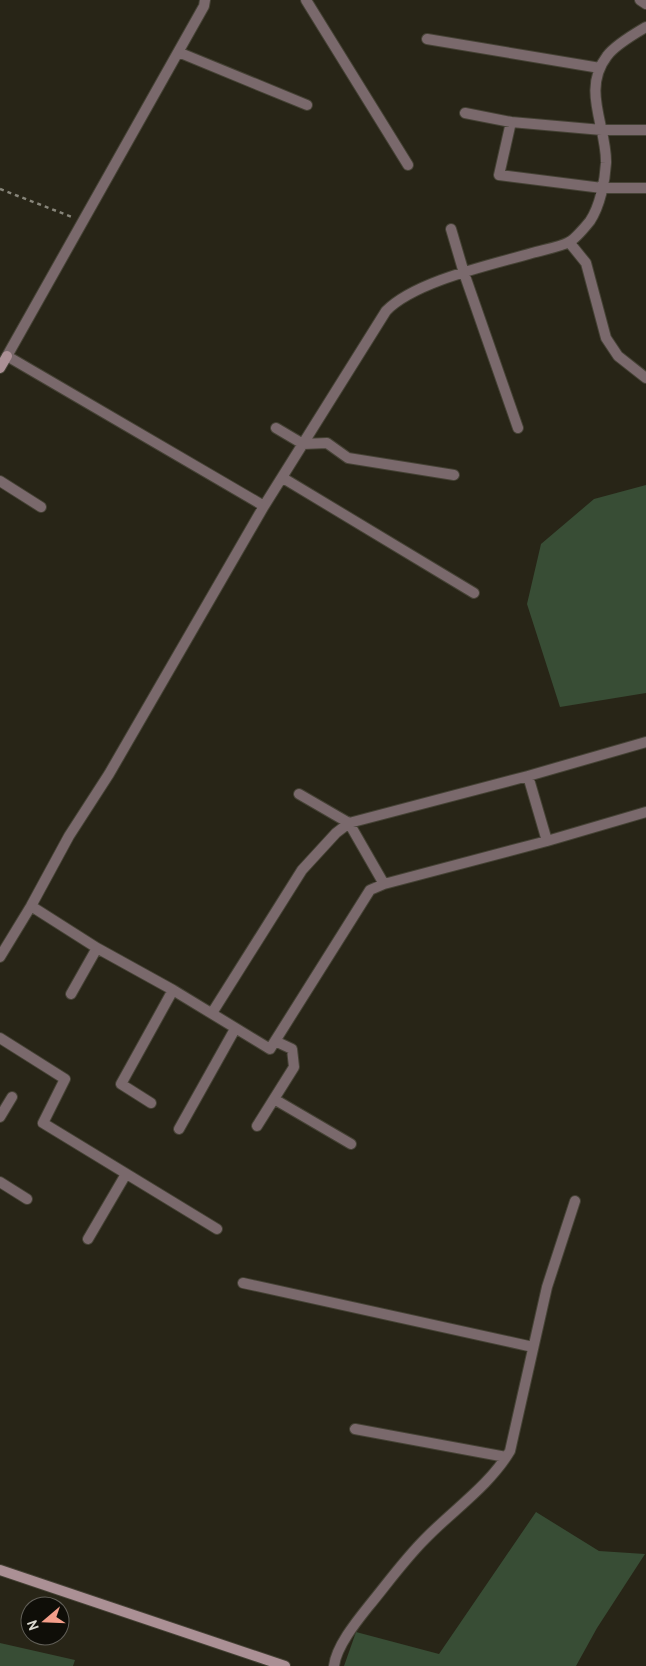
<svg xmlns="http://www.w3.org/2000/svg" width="646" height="1666" font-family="'PT Sans',sans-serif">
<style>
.green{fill:#384d35}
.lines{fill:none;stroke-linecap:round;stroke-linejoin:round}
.street-casing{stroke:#454235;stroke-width:12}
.secondary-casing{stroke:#454235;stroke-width:12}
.path{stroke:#87857a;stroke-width:2.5;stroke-dasharray:4 4;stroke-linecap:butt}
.street{stroke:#7a696c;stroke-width:10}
.secondary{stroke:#ab9095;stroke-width:10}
</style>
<rect width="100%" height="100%" fill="#282517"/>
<path class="green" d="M 646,485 L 646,693 L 560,707 L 527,604 L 541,544 L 594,499 Z
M 536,1512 L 599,1551 L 645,1554 L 597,1628 L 576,1666 L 344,1666 L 356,1632 L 439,1654 Z
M 0,1643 L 75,1660 L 73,1666 L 0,1666 Z"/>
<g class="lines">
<g class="street-casing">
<path id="street" d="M 205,0 L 204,6 L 7,356 L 264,506
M 306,0 L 408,165
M 640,0 L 646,4
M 427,39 L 600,68
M 178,52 L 307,105
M 465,113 L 511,122 L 602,130 L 646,130
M 511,122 L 499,175 L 602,188 L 646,188
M 451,229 L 464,273 L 518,428
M 569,242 L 586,263 L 606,338 L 618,356 L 646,378
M 276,428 L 303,444 L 327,443 L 348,458 L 454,475
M 283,478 L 474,593
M 0,481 L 41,507
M 528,776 L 547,841
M 299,794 L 349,823 L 384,884
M 31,906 L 97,948 L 173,990 L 270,1049 L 370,890 L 384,884 L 547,841 L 646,812
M 0,957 L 31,906 L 69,836 L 109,774 L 264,506 L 386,311 C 415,281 491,265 532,253 C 542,250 560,247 569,242 C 574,240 586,226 590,221 C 600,206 605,181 606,163 C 607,127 581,90 607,56 C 615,45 634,34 646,27
M 71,994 L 97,948
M 212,1013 L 302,870 L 336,833 L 349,823 L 528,776 L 646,742
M 0,1038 L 65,1079 L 43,1123 L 217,1229
M 274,1099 L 351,1144
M 151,1103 L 121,1084 L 173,990
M 0,1117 L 12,1097
M 257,1126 L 294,1067 L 292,1049 L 275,1041
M 179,1129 L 235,1029
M 0,1182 L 27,1199
M 88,1239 L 126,1174
M 243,1283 L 533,1347
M 355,1429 L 506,1457
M 334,1666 C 336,1647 356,1622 368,1607 C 387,1584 404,1560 425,1539 C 453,1510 489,1486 510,1451 L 547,1287 L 575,1201"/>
</g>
<g class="secondary-casing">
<path id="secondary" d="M 0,368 L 7,356
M 0,1570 L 285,1666"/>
</g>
<path class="path" d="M 0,189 L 72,217"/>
<use href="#street" class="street"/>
<use href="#secondary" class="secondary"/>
</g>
<g transform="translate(45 1621) rotate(251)"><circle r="24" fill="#0f0e08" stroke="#615f58"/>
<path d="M0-4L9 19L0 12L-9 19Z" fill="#f49e8a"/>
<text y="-8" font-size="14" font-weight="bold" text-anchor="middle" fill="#dbd9d0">N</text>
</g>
</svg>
